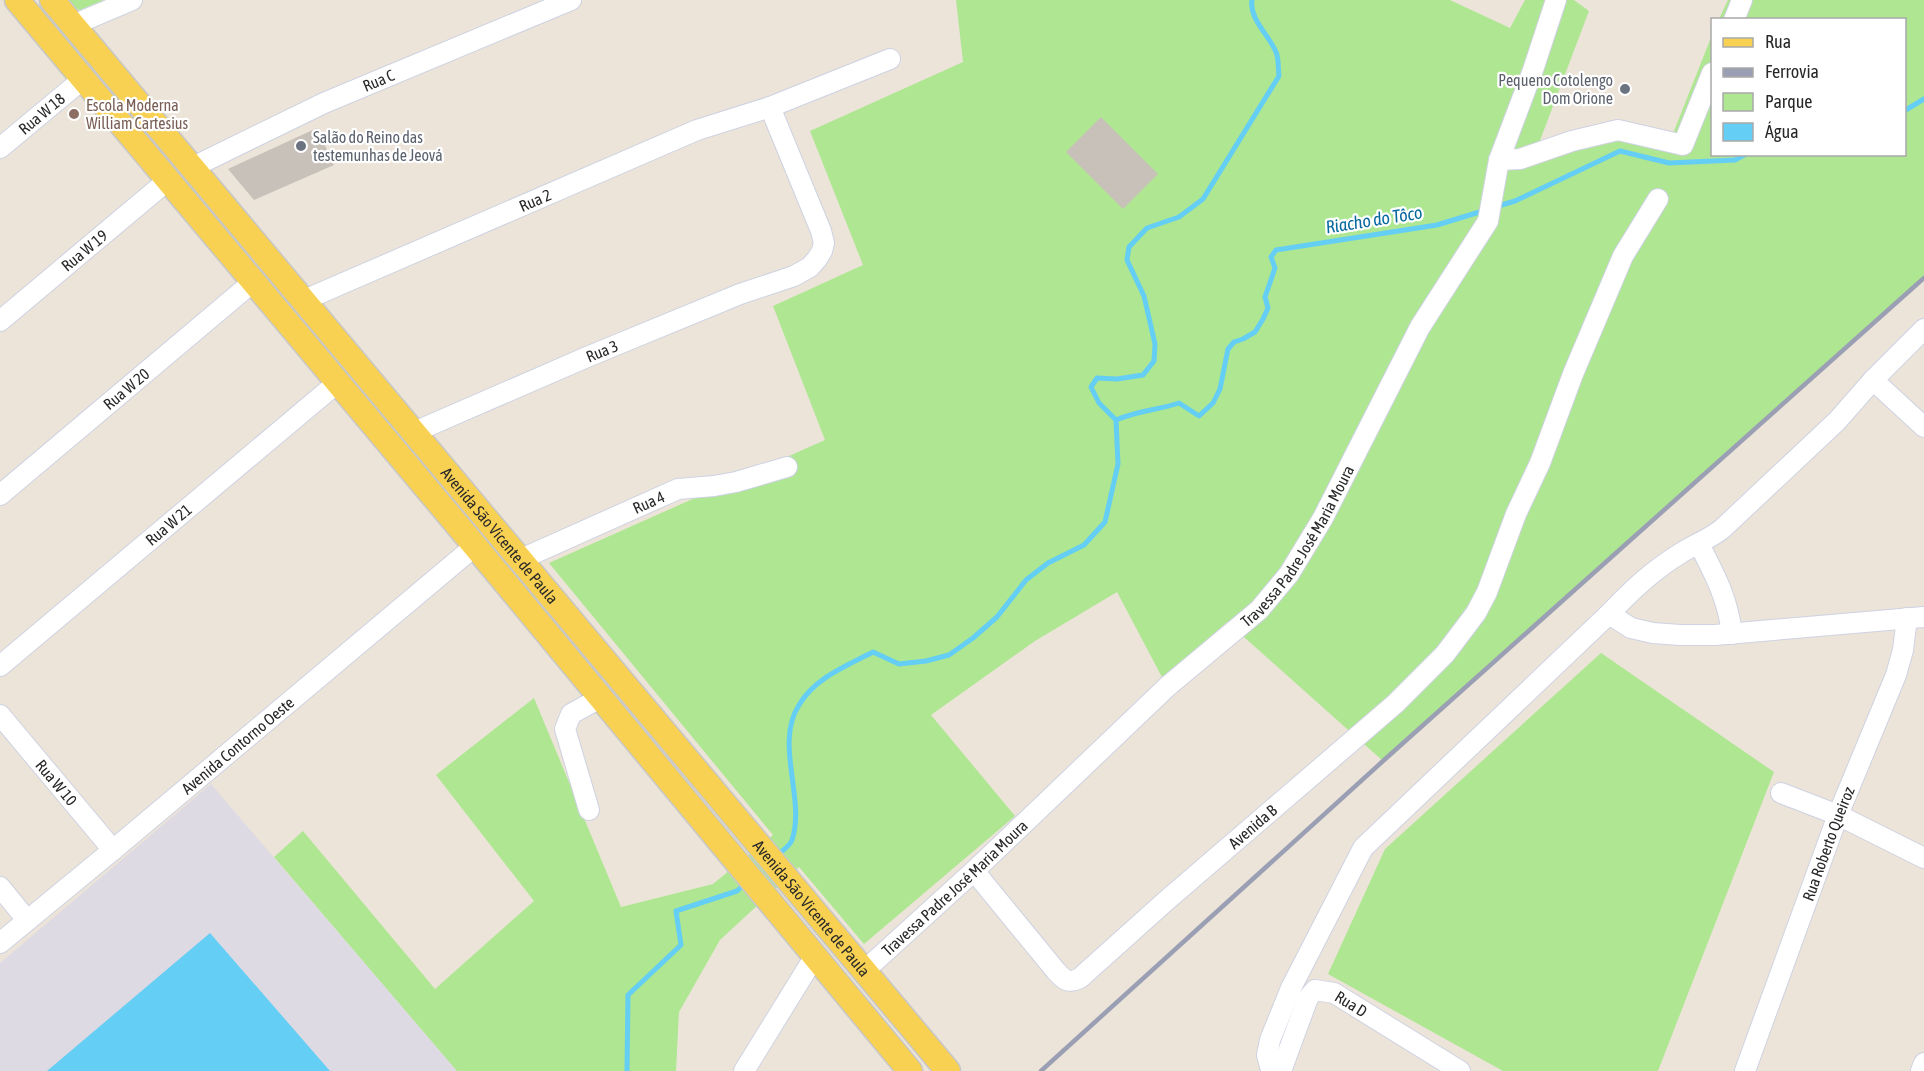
<svg xmlns="http://www.w3.org/2000/svg" width="1924" height="1071" font-family="'Asap Condensed',sans-serif">
<style>
.industrial{fill:#dddae3}
.green{fill:#aee692}
.water{fill:#65cef4}
.lines{fill:none;stroke-linecap:round;stroke-linejoin:round}
.stream{stroke:#65cef4;stroke-width:5}
.building{fill:#c7c1b9}
.minor-casing{stroke:#ced2e2;stroke-width:22}
.major-casing{stroke:#c7c7c7;stroke-width:27}
.minor{stroke:#fff;stroke-width:20}
.major{stroke:#f8d152;stroke-width:24}
.rail{stroke:#9b9fb4;stroke-width:4.5}
.worship-dot{fill:#6b7280;stroke:#fff;stroke-width:2}
.education-dot{fill:#8d6e63;stroke:#fff;stroke-width:2}
.labels{text-anchor:middle;stroke-width:4.5;stroke-linejoin:round;paint-order:stroke}
.street-label{font-size:16px;fill:#282828;stroke:#fff}
.worship-label{font-size:16px;fill:#5b616d;stroke:#fff;text-anchor:end}
.education-label{font-size:16px;fill:#785e54;stroke:#fff;text-anchor:start}
.water-label{font-size:18px;font-style:italic;fill:#06699e;stroke:#fff}
</style>
<rect width="100%" height="100%" fill="#ece4d9"/>
<path class="industrial" d="M 211,784 L 457,1071 L 0,1071 L 0,963 Z"/>
<path class="green" d="M 69,0 L 104,0 L 80,10 L 77,9 Z
M 956,0 L 1450,0 L 1510,28 L 1525,0 L 1574,0 L 1589,11 L 1536,151 L 1618,126 L 1672,136 L 1712,35 L 1712,154 L 1904,154 L 1904,20 L 1719,19 L 1728,0 L 1924,0 L 1924,278 L 1383,761 L 1227,622 L 1163,679 L 1117,592 L 1035,641 L 931,715 L 1015,816 L 864,944 L 799,867 L 720,940 L 679,1012 L 676,1071 L 457,1071 L 274,857 L 303,831 L 435,989 L 534,901 L 436,775 L 534,698 L 621,907 L 713,884 L 773,835 L 549,563 L 825,440 L 773,306 L 863,265 L 810,131 L 963,62 Z
M 1601,653 L 1774,772 L 1658,1071 L 1503,1071 L 1328,974 L 1385,849 Z"/>
<path class="water" d="M 210,933 L 330,1071 L 47,1071 Z"/>
<g class="lines">
<path class="stream" d="M 1904,111 L 1924,99
M 1495,207 L 1515,201 L 1620,151 L 1669,163 L 1735,160 L 1746,154
M 1116,420 C 1136,411 1158,410 1179,403 L 1199,416 L 1213,403 L 1220,389 L 1228,349 L 1234,342 L 1243,339 L 1255,332 L 1263,319 L 1268,308 L 1265,297 L 1275,268 L 1271,257 L 1276,250 L 1437,225 L 1486,210
M 776,856 C 781,852 790,846 792,840 C 806,799 774,744 799,705 C 815,678 846,666 873,652 L 899,664 L 926,661 L 949,655 L 973,638 L 997,617 L 1026,580 L 1048,563 L 1084,545 L 1105,522 L 1118,464 L 1116,420 L 1099,403 L 1091,387 L 1097,378 L 1117,379 L 1143,375 L 1154,361 L 1155,344 L 1144,296 L 1127,260 L 1129,247 L 1147,228 L 1179,217 L 1203,199 L 1279,76 C 1278,69 1279,59 1276,52 C 1269,35 1249,19 1252,0
M 627,1071 L 628,995 L 681,945 L 676,911 L 737,891 L 747,882"/>
</g>
<path class="building" d="M 1101,117 L 1158,174 L 1123,209 L 1066,152 Z
M 317,128 L 334,165 L 254,200 L 228,169 Z"/>
<g class="lines">
<g class="minor-casing">
<g id="minor">
<path d="M 1734,20 L 1742,0"/>
<path d="M 73,25 L 132,0"/>
<path id="s1" d="M 0,148 L 83,79"/>
<path d="M 1499,160 L 1520,159 L 1572,141 L 1618,130 L 1683,145 L 1712,73"/>
<path id="s2" d="M 191,168 L 324,103 L 571,0"/>
<path id="s3" d="M 302,301 L 697,130 L 770,107 L 890,59"/>
<path id="s4" d="M 0,321 L 167,181"/>
<path d="M 1873,380 L 1924,427"/>
<path id="s5" d="M 412,433 L 587,357 L 740,294 L 794,276 L 810,267 L 817,259 L 822,251 L 824,243 L 821,231 L 770,107"/>
<path id="s6" d="M 0,495 L 253,282"/>
<path d="M 1699,544 C 1715,575 1728,599 1732,634"/>
<path id="s7" d="M 519,560 L 678,489 L 714,486 L 736,482 L 787,467"/>
<path d="M 1609,614 L 1631,628 L 1653,633 L 1680,635 L 1715,635 L 1924,617"/>
<path id="s8" d="M 0,666 L 337,383"/>
<path id="s9" d="M 0,715 L 113,850"/>
<path d="M 1781,793 L 1838,815 L 1924,858"/>
<path d="M 589,810 L 565,729 L 571,714 L 600,698"/>
<path id="s10" d="M 974,871 L 1056,971 C 1064,980 1068,984 1080,978 L 1167,900 L 1395,704 L 1445,654 L 1476,613 L 1487,592 L 1516,514 L 1540,463 L 1573,374 L 1623,256 L 1658,199"/>
<path d="M 0,887 L 27,920"/>
<path id="s11" d="M 0,943 L 113,850 L 475,546"/>
<path id="s12" d="M 864,971 L 974,871 L 1168,686 L 1259,610 L 1289,574 L 1323,518 L 1420,327 L 1488,221 L 1499,160 L 1533,70 L 1556,0"/>
<path d="M 744,1071 L 815,956"/>
<path d="M 1275,1071 L 1270,1066 L 1267,1055 L 1270,1040 L 1291,988 L 1363,848 L 1609,614 C 1633,589 1652,571 1681,553 C 1695,544 1708,540 1722,529 L 1837,421 L 1873,380 L 1924,329"/>
<path id="s13" d="M 1281,1071 L 1308,998 L 1315,990 L 1334,993 L 1460,1071"/>
<path id="s14" d="M 1745,1071 L 1838,815 L 1896,675 L 1903,650 L 1907,618"/>
<path d="M 1921,1071 L 1924,1063"/>
</g>
</g>
<g class="major-casing">
<g id="major">
<path d="M 17,0 L 475,546 L 910,1071"/>
<path id="s15" d="M 52,0 L 948,1071"/>
</g>
</g>
<use href="#minor" class="minor"/>
<use href="#major" class="major"/>
<path class="rail" d="M 1041,1071 L 1383,761 L 1924,278"/>
</g>
<g class="worship-dot">
<circle cx="1625" cy="89" r="6"/>
<circle cx="301" cy="146" r="6"/>
</g>
<circle class="education-dot" cx="74" cy="114" r="6"/>
<g class="labels">
<g class="street-label">
<text dy="6" stroke="none"><textPath href="#s2" startOffset="207">Rua C</textPath></text>
<text dy="6" stroke="none"><textPath href="#s1" startOffset="54">Rua W 18</textPath></text>
<text dy="6" stroke="none"><textPath href="#s3" startOffset="254">Rua 2</textPath></text>
<text dy="6" stroke="none"><textPath href="#s4" startOffset="110">Rua W 19</textPath></text>
<text dy="6" stroke="none"><textPath href="#s5" startOffset="207">Rua 3</textPath></text>
<text dy="6" stroke="none"><textPath href="#s6" startOffset="165">Rua W 20</textPath></text>
<text dy="6" stroke="none"><textPath href="#s7" startOffset="142">Rua 4</textPath></text>
<text dy="6" stroke="none"><textPath href="#s8" startOffset="220">Rua W 21</textPath></text>
<text dy="6" stroke="none"><textPath href="#s15" startOffset="698">Avenida São Vicente de Paula</textPath></text>
<text dy="6" stroke="none"><textPath href="#s12" startOffset="610">Travessa Padre José Maria Moura</textPath></text>
<text dy="6" stroke="none"><textPath href="#s11" startOffset="309">Avenida Contorno Oeste</textPath></text>
<text dy="6" stroke="none"><textPath href="#s9" startOffset="88">Rua W 10</textPath></text>
<text dy="6" stroke="none"><textPath href="#s10" startOffset="387">Avenida B</textPath></text>
<text dy="6" stroke="none"><textPath href="#s14" startOffset="242">Rua Roberto Queiroz</textPath></text>
<text dy="6" stroke="none"><textPath href="#s12" startOffset="123">Travessa Padre José Maria Moura</textPath></text>
<text dy="6" stroke="none"><textPath href="#s15" startOffset="1184">Avenida São Vicente de Paula</textPath></text>
<text dy="6" stroke="none"><textPath href="#s13" startOffset="128">Rua D</textPath></text>
</g>
<g class="worship-label">
<text x="1613" y="86">Pequeno Cotolengo<tspan x="1613" dy="18">Dom Orione</tspan></text>
<text x="313" y="143" text-anchor="start">Salão do Reino das<tspan x="313" dy="18">testemunhas de Jeová</tspan></text>
</g>
<g class="education-label">
<text x="86" y="111">Escola Moderna<tspan x="86" dy="18">William Cartesius</tspan></text>
</g>
<g class="water-label">
<text transform="translate(1374 220) rotate(-9)" y="6">Riacho do Tôco</text>
</g>
</g>
<rect x="1711" y="18" width="195" height="138" fill="#ffffff" stroke="#a9a9a9" stroke-width="1.5"/>
<rect x="1723" y="38" width="30" height="9" fill="#f8d152" stroke="#a9a9a9" stroke-width="1.5"/>
<text x="1765" y="48" font-size="18" fill="#282828">Rua</text>
<rect x="1723" y="68" width="30" height="9" fill="#9b9fb4" stroke="#a9a9a9" stroke-width="1.5"/>
<text x="1765" y="78" font-size="18" fill="#282828">Ferrovia</text>
<rect x="1723" y="93" width="30" height="18" fill="#aee692" stroke="#a9a9a9" stroke-width="1.5"/>
<text x="1765" y="108" font-size="18" fill="#282828">Parque</text>
<rect x="1723" y="123" width="30" height="18" fill="#65cef4" stroke="#a9a9a9" stroke-width="1.5"/>
<text x="1765" y="138" font-size="18" fill="#282828">Água</text>
</svg>
